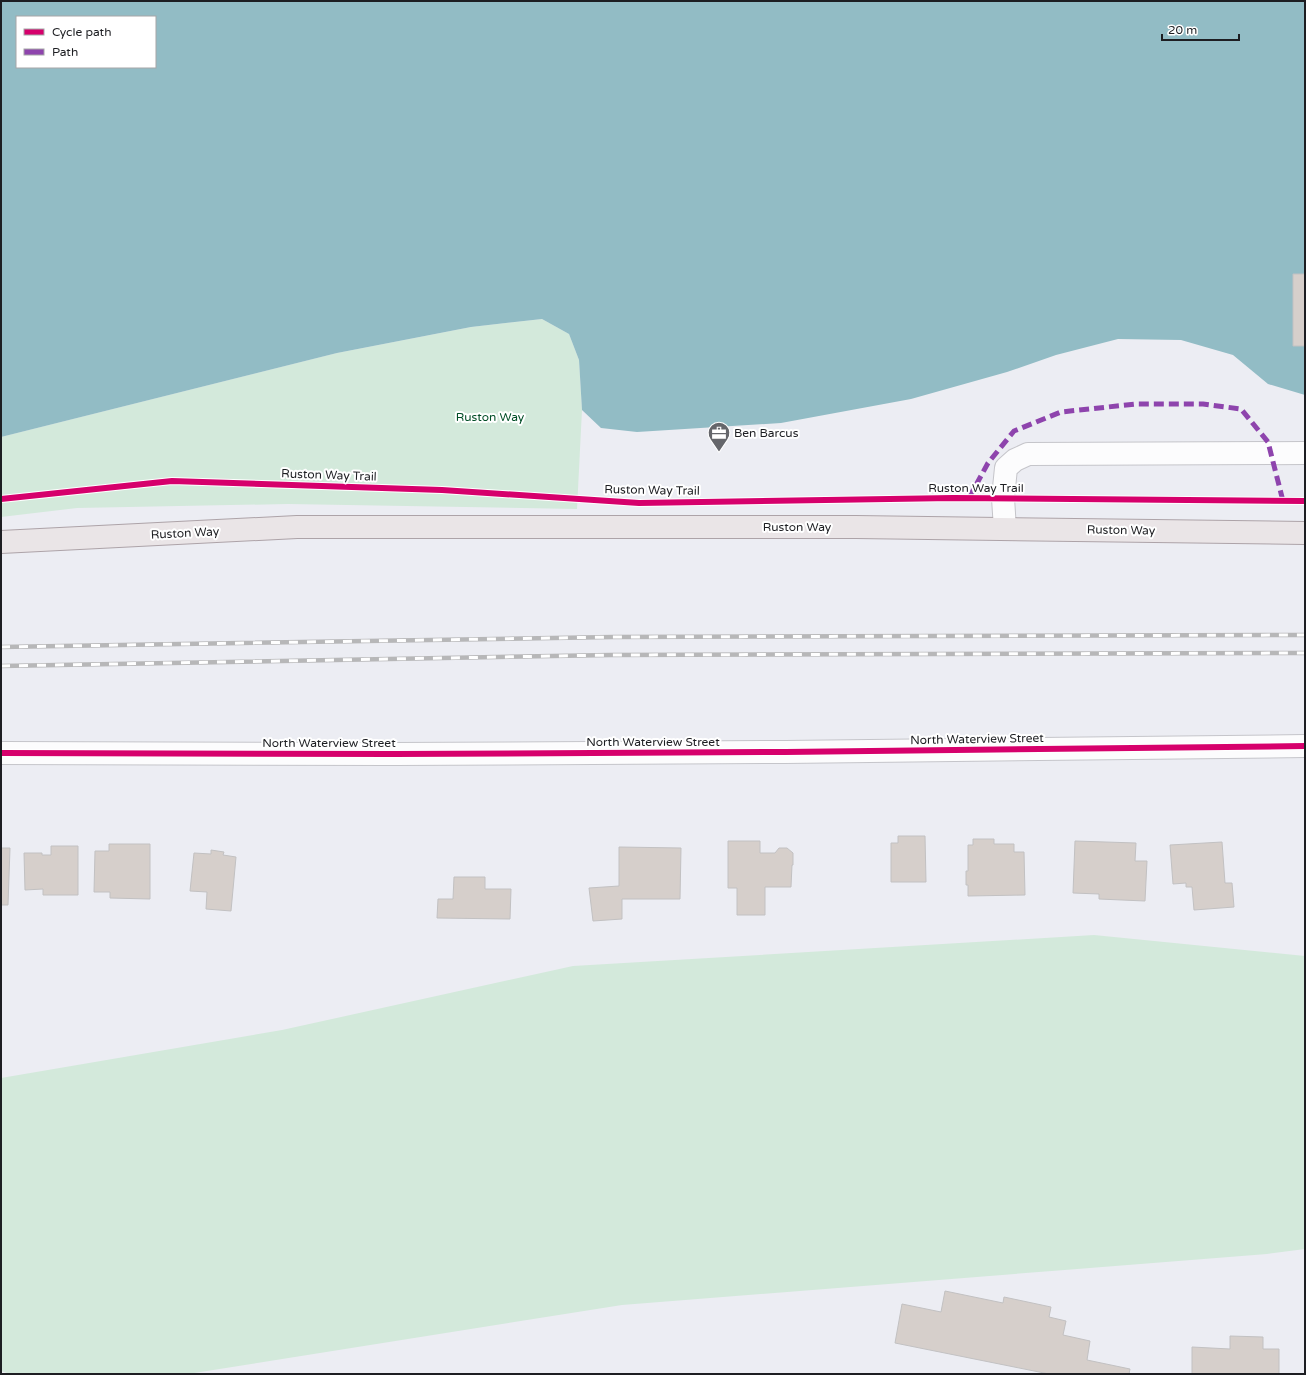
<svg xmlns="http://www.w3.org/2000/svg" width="1306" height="1375" font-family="'Varela Round',sans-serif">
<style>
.green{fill:#d3e9db}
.water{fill:#92bcc5;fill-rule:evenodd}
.building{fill:#d6cfcb;stroke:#c2c1c2}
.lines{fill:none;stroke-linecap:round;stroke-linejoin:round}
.minor-casing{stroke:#c5c5ca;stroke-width:24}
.major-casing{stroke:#ada3a8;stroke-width:24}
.minor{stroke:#fcfcfd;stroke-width:22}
.major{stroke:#eae5e7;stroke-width:22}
.rail-casing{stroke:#b7b7b8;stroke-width:4.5}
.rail{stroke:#fff;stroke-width:3;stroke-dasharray:9;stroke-linecap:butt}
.quiet{stroke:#8e44ad;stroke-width:5;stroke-dasharray:10 5;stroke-linecap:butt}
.cycleway-casing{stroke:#fff;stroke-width:8}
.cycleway{stroke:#d6006c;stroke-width:6}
.labels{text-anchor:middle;stroke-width:4;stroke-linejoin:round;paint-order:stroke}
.park-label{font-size:12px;fill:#004d26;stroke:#fff}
.poi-label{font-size:12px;fill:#1d1e22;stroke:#fff;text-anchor:start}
.street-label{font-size:12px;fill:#1d1e22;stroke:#fff}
</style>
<rect width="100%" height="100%" fill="#ecedf3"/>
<path class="green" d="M 542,319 L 569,334 L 579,360 L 582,410 L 577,509 L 288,504 L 77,508 L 1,517 L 1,437 L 337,353 L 471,327 Z
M 1094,935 L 1305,956 L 1305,1249 L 1267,1254 L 622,1305 L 188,1374 L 10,1374 L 1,1371 L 1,1078 L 282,1030 L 573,966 Z"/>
<path class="water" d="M 1,1 L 1305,1 L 1305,395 L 1268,384 L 1233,355 L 1181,340 L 1118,339 L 1056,355 L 1007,372 L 911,399 L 781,423 L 637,432 L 601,428 L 582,410 L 579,360 L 569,334 L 542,319 L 471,327 L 337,353 L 1,437 ZM 17,17 L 155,17 L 155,67 L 17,67 Z"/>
<path class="building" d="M 1293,274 L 1305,274 L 1305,346 L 1293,346 Z
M 898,836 L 925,836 L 926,882 L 891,882 L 891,843 L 898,843 Z
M 973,839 L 994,839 L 994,844 L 1014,844 L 1014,852 L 1024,852 L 1025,895 L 968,896 L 968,885 L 966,885 L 966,871 L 968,871 L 968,845 L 973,845 Z
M 728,841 L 760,841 L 760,853 L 775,853 L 779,848 L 787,848 L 793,853 L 793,865 L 792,865 L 791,887 L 765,887 L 765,915 L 737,915 L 737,888 L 728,888 Z
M 1075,841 L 1136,843 L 1135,861 L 1147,861 L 1145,901 L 1099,899 L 1099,894 L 1073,893 Z
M 1222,842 L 1225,883 L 1232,883 L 1234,907 L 1194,910 L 1192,887 L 1186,887 L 1186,883 L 1173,884 L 1170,845 Z
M 109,844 L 150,844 L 150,899 L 110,898 L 110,892 L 94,892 L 95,851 L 109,851 Z
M 51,846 L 78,846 L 78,895 L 43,895 L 43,889 L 25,890 L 24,853 L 42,853 L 42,855 L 51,855 Z
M 619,847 L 681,848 L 680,899 L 622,899 L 622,919 L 593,921 L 589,888 L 619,886 Z
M 1,848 L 10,848 L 8,905 L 1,905 Z
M 211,850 L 224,852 L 223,855 L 236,857 L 231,911 L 206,909 L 207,892 L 190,891 L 194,853 L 211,854 Z
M 454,877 L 485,877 L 485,889 L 511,889 L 510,919 L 437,918 L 438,899 L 453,899 Z
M 945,1291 L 1003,1303 L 1004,1297 L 1051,1307 L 1049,1317 L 1066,1321 L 1063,1335 L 1090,1341 L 1087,1360 L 1130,1369 L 1129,1374 L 1049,1374 L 895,1343 L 902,1304 L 941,1312 Z
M 1230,1336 L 1263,1337 L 1263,1349 L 1279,1349 L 1279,1374 L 1192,1374 L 1192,1347 L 1230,1349 Z"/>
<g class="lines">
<g class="minor-casing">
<path id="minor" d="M 1005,529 L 1003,498 L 1006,468 L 1015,460 L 1028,454 L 1305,453
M 1,753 L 394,754 L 785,752 L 1305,746"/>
</g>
<g class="major-casing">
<path id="major" d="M 1,542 L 297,527 L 856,527 L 1305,533"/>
</g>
<use href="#minor" class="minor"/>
<use href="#major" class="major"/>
<g class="rail-casing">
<path id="rail" d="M 1,647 L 613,637 L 1305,635
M 1,666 L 611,655 L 1305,653"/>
</g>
<use href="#rail" class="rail"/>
<path class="quiet" d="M 969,498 L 988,463 L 1014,431 L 1061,412 L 1136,404 L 1203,404 L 1241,409 L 1268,442 L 1283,501"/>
<g class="cycleway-casing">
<path id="cycleway" d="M 1,499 L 172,481 L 442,490 L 639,503 L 953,498 L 1305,501
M 1,753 L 394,754 L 785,752 L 1305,746"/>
</g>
<use href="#cycleway" class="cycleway"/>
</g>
<defs>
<g id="office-pin" transform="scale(1.15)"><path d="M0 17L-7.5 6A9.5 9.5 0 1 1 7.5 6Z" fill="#65666b" stroke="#fff"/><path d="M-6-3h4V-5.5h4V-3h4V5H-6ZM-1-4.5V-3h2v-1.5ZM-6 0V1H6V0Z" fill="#fff"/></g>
</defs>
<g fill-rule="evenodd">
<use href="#office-pin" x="719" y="433"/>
</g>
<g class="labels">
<g class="park-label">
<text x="490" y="421">Ruston Way</text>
</g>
<g class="poi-label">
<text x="734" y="437">Ben Barcus</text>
</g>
<g class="street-label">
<text transform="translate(329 475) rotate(2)" y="4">Ruston Way Trail</text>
<text x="976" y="492">Ruston Way Trail</text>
<text transform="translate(652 490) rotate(1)" y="4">Ruston Way Trail</text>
<text x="797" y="531">Ruston Way</text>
<text transform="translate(1121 530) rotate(1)" y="4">Ruston Way</text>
<text transform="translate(185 533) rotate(-3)" y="4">Ruston Way</text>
<text transform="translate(977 739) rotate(-1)" y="4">North Waterview Street</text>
<text x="653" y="746">North Waterview Street</text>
<text x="329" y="747">North Waterview Street</text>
</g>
</g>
<rect width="1306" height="1375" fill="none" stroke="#1d1e22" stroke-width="4"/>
<rect x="16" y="16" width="140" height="52" fill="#ffffff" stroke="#a5a5a7"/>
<rect x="24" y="29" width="20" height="6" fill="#d6006c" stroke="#a5a5a7"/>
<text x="52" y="36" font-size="12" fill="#1d1e22">Cycle path</text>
<rect x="24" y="49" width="20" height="6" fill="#8e44ad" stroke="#a5a5a7"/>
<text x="52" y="56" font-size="12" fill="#1d1e22">Path</text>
<path d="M1162 34v6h77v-6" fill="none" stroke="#1d1e22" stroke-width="2"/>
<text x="1168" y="34" font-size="12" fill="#1d1e22" stroke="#ffffff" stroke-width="3" paint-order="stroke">20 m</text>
</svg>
